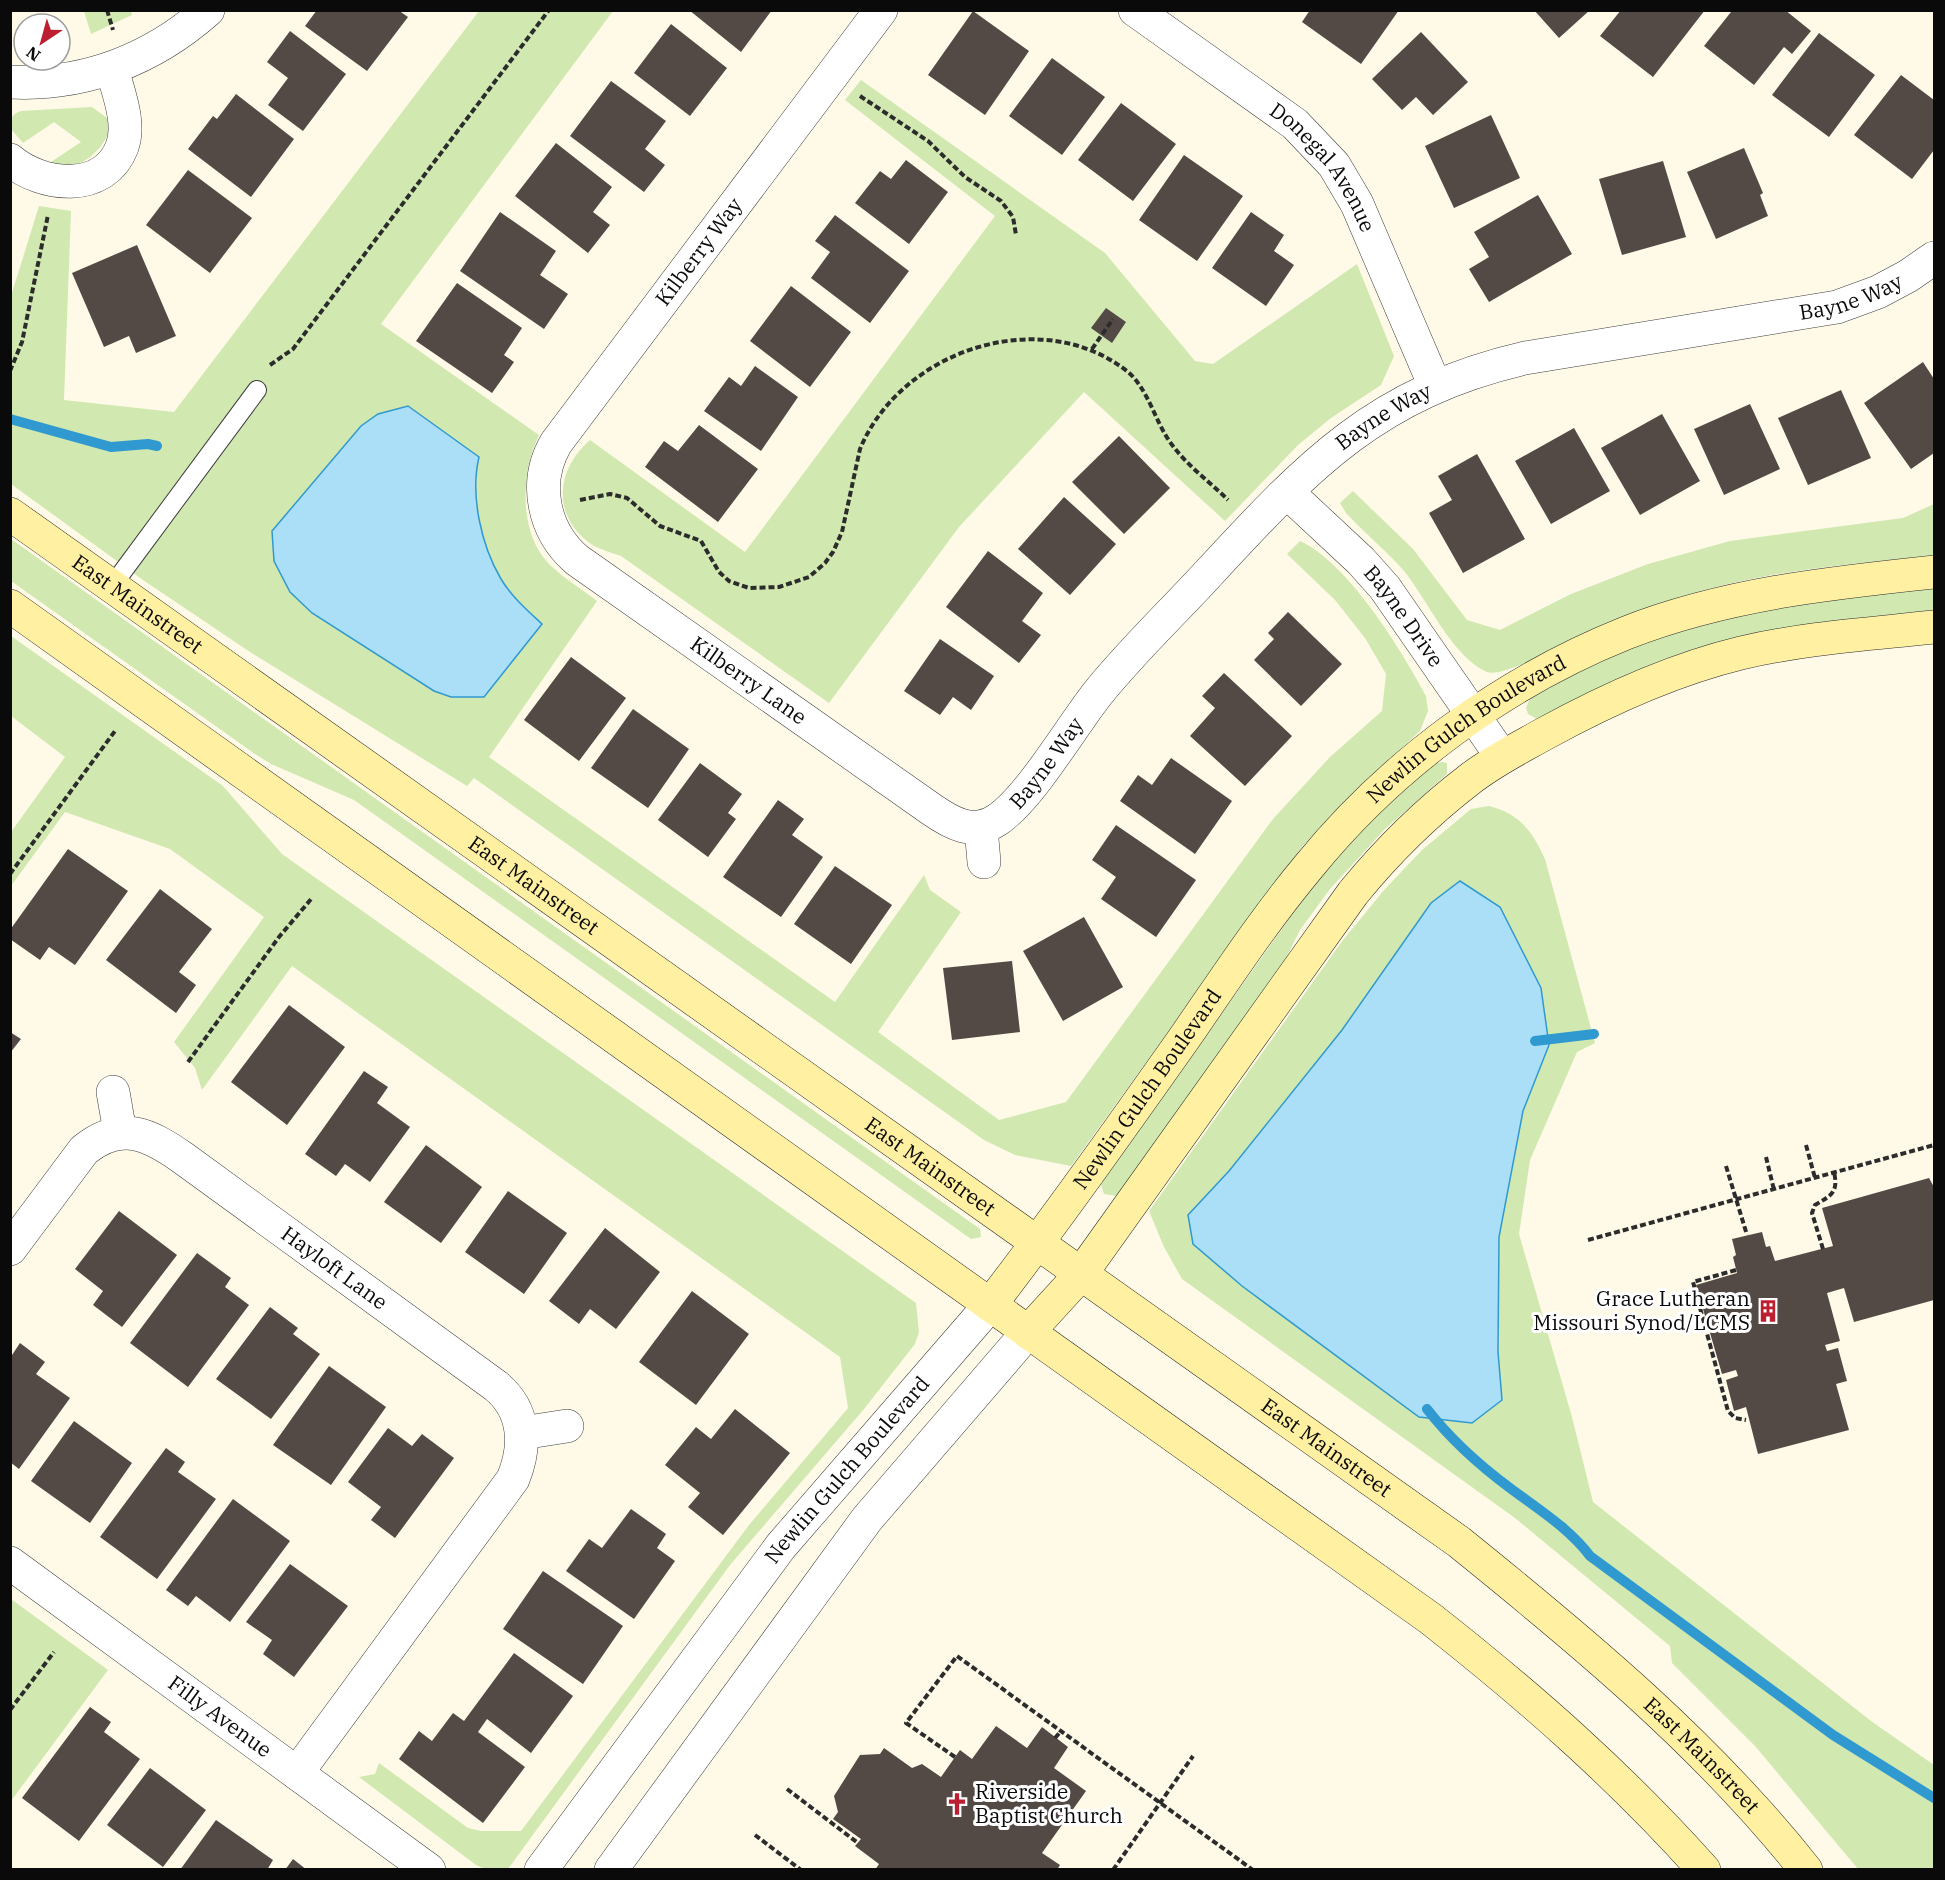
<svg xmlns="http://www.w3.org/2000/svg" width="1945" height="1880" font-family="'IBM Plex Serif',serif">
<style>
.green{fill:#d1e9b1}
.water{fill:#abdff7;stroke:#3099d0;stroke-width:1.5}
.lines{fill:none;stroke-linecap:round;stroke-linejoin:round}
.stream{stroke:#3099d0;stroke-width:10}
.building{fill:#534a46}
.lane-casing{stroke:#3d3d3d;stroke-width:20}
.street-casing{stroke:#3d3d3d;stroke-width:34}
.secondary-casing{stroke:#2c2c2c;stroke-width:34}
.path{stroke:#2c2c2c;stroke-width:4;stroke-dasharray:6 3;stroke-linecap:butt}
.lane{stroke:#fff;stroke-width:18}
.street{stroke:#fff;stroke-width:33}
.secondary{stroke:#fff0a2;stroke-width:33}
.labels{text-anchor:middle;stroke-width:6;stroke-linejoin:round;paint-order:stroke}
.street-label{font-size:21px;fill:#0a0a0a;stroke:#fff}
.poi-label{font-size:21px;fill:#0a0a0a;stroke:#fff;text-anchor:end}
</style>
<rect width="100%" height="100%" fill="#fff9e7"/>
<path class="green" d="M 84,11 L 131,11 L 132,15 L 91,34 Z
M 479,11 L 613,11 L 381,324 L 539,435 C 521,472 518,532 549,564 C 563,578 582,589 597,601 L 489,757 L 835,1002 L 924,875 L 930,890 L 961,912 L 878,1032 L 999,1120 L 1066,1102 L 1273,819 L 1330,757 L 1382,711 L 1386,674 L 1365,638 L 1335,600 L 1287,554 L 1300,541 C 1348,563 1401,649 1426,696 L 1428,711 L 1420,731 L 1340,806 L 1302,847 L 1071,1166 L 1015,1155 L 984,1140 L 474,778 L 467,786 L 250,652 L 143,580 L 11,484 L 11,296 L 39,206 L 71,211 L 64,400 L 174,412 Z
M 861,80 L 1105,253 L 1195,361 L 1213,364 L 1357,264 L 1394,356 L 1381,385 L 1331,418 L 1298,445 L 1225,521 L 1084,392 L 959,527 L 829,703 L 621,556 C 612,553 602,550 594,546 C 552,519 554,471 590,440 L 745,552 L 995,216 L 845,100 Z
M 92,107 L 107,118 L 110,129 C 103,151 76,176 51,162 L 81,142 L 54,122 L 23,143 L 11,129 C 11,119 11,114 21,111 Z
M 1353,491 L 1413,549 L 1467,620 L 1500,630 L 1571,594 L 1648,564 L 1730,541 L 1903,518 L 1934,504 L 1934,555 C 1866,563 1795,568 1728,584 C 1682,595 1637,611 1594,629 C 1572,638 1505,679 1487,672 C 1452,657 1427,599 1404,571 C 1386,550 1364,533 1346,513 L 1340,503 Z
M 11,539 L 980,1229 L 981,1237 L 971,1239 L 354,800 L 271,764 L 255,754 L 11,581 Z
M 1934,588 L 1934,611 L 1537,719 L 1528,714 L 1526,708 L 1530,698 L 1536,694 C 1568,678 1601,660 1635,647 C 1731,610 1833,598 1934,588 Z
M 11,636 L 223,786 L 282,854 L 916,1303 L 919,1332 L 915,1344 L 864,1409 L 730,1565 L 508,1869 L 485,1869 L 476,1865 L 359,1777 L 375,1774 L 379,1763 L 468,1828 L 481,1831 L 521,1831 L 749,1525 L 848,1408 L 840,1357 L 292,966 L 202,1090 L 195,1068 L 174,1042 L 264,917 L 170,849 L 65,812 L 11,886 L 11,832 L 65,757 L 11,716 Z
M 1442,762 L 1447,763 L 1447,774 L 1385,829 L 1330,889 L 1300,930 L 1281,968 L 1117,1196 L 1104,1194 L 1101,1185 L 1104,1179 L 1319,877 L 1387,804 L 1436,763 Z
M 1489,806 C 1520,814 1532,831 1545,859 L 1595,1043 L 1577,1052 L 1530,1160 L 1519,1234 L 1572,1417 L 1593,1502 L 1871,1721 L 1934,1765 L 1934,1869 L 1858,1869 L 1755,1746 L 1672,1663 L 1670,1646 L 1515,1518 L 1182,1279 L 1164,1247 L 1149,1211 L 1343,940 L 1385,889 L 1422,850 L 1471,809 Z
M 11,1599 L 108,1670 L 11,1801 Z"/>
<path class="water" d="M 408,406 L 479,457 C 470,495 481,545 501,579 C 511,596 527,610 542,624 L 484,697 L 451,697 L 434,691 L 312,613 L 290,592 L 274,561 L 272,531 L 361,426 L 378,414 Z
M 1460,881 L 1500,907 L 1541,988 L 1549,1045 L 1523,1111 L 1499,1237 L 1498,1352 L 1502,1400 L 1472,1423 L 1419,1417 L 1242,1286 L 1193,1244 L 1188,1215 L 1229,1171 L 1342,1030 L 1431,903 Z"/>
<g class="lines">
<path class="stream" d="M 10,419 L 111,447 L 148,444 L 157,446
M 1535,1041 L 1594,1034
M 1427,1409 C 1451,1440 1479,1465 1510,1488 C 1538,1509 1569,1528 1590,1556 L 1833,1735 L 1934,1798"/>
</g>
<path class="building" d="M 317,10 L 398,10 L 408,17 L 367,71 L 305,26 Z
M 689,10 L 772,10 L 741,52 Z
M 1310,10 L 1399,10 L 1361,64 L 1302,22 Z
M 1534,10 L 1590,10 L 1559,38 Z
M 1621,10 L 1705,10 L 1653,77 L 1600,36 Z
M 1729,10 L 1785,10 L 1811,31 L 1792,54 L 1784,47 L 1754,85 L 1704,46 L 1731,12 Z
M 973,11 L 1029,51 L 985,115 L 928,75 Z
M 671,24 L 727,68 L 690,116 L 634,73 Z
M 290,31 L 346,74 L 303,131 L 268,105 L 288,78 L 267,62 Z
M 1421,32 L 1468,82 L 1433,115 L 1416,97 L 1402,110 L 1372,79 Z
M 1819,33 L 1875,75 L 1829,137 L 1772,95 Z
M 1052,58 L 1105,97 L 1062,155 L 1009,116 Z
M 1901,75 L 1934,100 L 1934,150 L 1912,179 L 1854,135 Z
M 611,81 L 666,121 L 645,149 L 665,165 L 644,192 L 570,136 Z
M 236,94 L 294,139 L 251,197 L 188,149 L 213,116 L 217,119 Z
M 1121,103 L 1176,144 L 1133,201 L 1078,160 Z
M 1491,115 L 1520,178 L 1454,208 L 1425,146 Z
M 556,143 L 612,187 L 593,212 L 610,225 L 588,253 L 515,196 Z
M 1744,148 L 1763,193 L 1760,195 L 1768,216 L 1716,239 L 1687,172 Z
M 1184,155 L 1243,196 L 1197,261 L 1139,220 Z
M 906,160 L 948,192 L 909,244 L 855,203 L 880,171 L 891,179 Z
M 1663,161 L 1686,237 L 1622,255 L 1599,179 Z
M 188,170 L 252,218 L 210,273 L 146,225 Z
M 1538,195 L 1572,254 L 1489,302 L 1469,269 L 1489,257 L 1474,232 Z
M 500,212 L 556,251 L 540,275 L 568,294 L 544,329 L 460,271 Z
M 1251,212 L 1284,235 L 1274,251 L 1294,265 L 1266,306 L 1212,268 Z
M 835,215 L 909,271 L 870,323 L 811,278 L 830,252 L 815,241 Z
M 137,245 L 176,336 L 136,353 L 129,336 L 104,347 L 72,273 Z
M 457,283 L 522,328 L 504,355 L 514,362 L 492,393 L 416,341 Z
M 791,286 L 851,332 L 810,387 L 750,341 Z
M 1106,308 L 1126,322 L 1112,343 L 1091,328 Z
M 1923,362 L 1934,379 L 1934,453 L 1911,469 L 1864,403 Z
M 755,366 L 798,397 L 761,451 L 704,411 L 729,377 L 741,386 Z
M 1841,390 L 1871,458 L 1808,485 L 1778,418 Z
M 1750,404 L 1780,469 L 1724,495 L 1694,429 Z
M 1662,414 L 1700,481 L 1640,515 L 1601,448 Z
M 699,425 L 758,469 L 718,522 L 645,467 L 664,441 L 678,451 Z
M 1574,428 L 1610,491 L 1551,524 L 1515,461 Z
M 1119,436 L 1170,488 L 1124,534 L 1072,482 Z
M 1477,454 L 1525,539 L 1463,573 L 1429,513 L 1452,500 L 1438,476 Z
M 1064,497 L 1116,544 L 1070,595 L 1018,549 Z
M 988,551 L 1043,593 L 1022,621 L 1041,635 L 1019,663 L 946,607 Z
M 1288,612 L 1342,664 L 1301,706 L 1254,660 L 1274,639 L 1268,633 Z
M 940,639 L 994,676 L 971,710 L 953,697 L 940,715 L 904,691 Z
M 571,657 L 626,698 L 579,761 L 524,720 Z
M 1224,673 L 1292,736 L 1245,786 L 1190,736 L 1215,708 L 1202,696 Z
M 633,709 L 689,749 L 648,808 L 591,768 Z
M 1171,758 L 1232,801 L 1195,854 L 1120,801 L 1138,775 L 1152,785 Z
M 700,763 L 742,794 L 728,813 L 736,819 L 708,857 L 658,820 Z
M 778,800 L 804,819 L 792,835 L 823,857 L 781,917 L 723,877 Z
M 1116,825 L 1196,880 L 1156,937 L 1101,899 L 1116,877 L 1092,860 Z
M 68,849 L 128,891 L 75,965 L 49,947 L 40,960 L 10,939 L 10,930 Z
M 835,866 L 892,905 L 851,964 L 794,924 Z
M 160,889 L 212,929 L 179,972 L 196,985 L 176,1013 L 106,960 Z
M 1084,917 L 1123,987 L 1063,1021 L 1023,951 Z
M 1012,961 L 1020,1032 L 952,1040 L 943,968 Z
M 289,1005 L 345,1047 L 287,1125 L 231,1082 Z
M 10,1032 L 21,1039 L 10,1053 Z
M 364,1071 L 388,1087 L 377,1103 L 410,1127 L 370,1182 L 345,1164 L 336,1176 L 305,1154 Z
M 426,1145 L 482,1187 L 441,1243 L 384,1202 Z
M 1929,1178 L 1934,1187 L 1934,1300 L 1854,1322 L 1844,1288 L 1827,1293 L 1840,1341 L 1825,1345 L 1827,1351 L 1838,1348 L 1847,1381 L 1836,1384 L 1849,1430 L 1758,1454 L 1746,1407 L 1734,1411 L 1726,1380 L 1738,1376 L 1736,1370 L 1722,1374 L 1696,1285 L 1737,1273 L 1733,1257 L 1736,1255 L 1732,1239 L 1762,1232 L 1766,1247 L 1770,1246 L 1775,1261 L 1833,1246 L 1822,1208 Z
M 508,1191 L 567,1233 L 524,1294 L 465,1252 Z
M 119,1211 L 177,1255 L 122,1327 L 93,1305 L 103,1291 L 75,1269 Z
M 605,1228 L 660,1272 L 616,1329 L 590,1309 L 579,1324 L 549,1301 Z
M 197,1253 L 231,1278 L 225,1287 L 249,1305 L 188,1387 L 130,1343 Z
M 692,1291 L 749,1334 L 696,1405 L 639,1362 Z
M 270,1307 L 298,1328 L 293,1334 L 320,1354 L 271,1419 L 216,1379 Z
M 20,1343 L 45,1362 L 36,1374 L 70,1398 L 19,1469 L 10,1462 L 10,1358 Z
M 329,1366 L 386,1407 L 331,1485 L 273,1445 Z
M 735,1409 L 790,1453 L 723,1535 L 688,1507 L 700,1493 L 665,1465 L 696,1427 L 711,1439 Z
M 74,1421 L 132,1463 L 90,1523 L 31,1481 Z
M 388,1428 L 412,1446 L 422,1434 L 454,1458 L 395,1538 L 371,1520 L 381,1507 L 348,1482 Z
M 166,1448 L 185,1462 L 178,1472 L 216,1499 L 157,1579 L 100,1537 Z
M 233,1499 L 290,1541 L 230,1622 L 196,1596 L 188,1606 L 166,1590 Z
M 631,1509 L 666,1534 L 657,1548 L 675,1561 L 634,1619 L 566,1571 L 589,1539 L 602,1548 Z
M 290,1564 L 348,1606 L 294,1677 L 263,1654 L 272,1640 L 246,1622 Z
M 543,1571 L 623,1626 L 583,1684 L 503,1629 Z
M 514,1653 L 573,1696 L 531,1753 L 487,1719 L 478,1732 L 525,1767 L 483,1823 L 399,1759 L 419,1731 L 432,1741 L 453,1713 L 464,1721 Z
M 90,1707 L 111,1722 L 104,1732 L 140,1759 L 79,1841 L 22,1798 Z
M 996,1726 L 1027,1748 L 1042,1727 L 1068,1747 L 1054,1768 L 1086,1791 L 1042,1853 L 1060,1865 L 1057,1870 L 875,1870 L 879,1864 L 855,1846 L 861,1839 L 833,1819 L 838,1812 L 834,1796 L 860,1755 L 880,1754 L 884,1748 L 912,1768 L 922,1764 L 941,1777 L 960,1750 L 972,1759 Z
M 150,1768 L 206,1810 L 163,1867 L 107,1825 Z
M 216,1820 L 273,1860 L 267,1870 L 180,1870 Z
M 293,1859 L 307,1870 L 285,1870 Z"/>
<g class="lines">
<g class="lane-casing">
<path id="lane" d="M 112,586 L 257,390"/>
</g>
<g class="street-casing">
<g id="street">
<path id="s1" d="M 881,10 L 556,443 C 533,482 543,531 577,560 L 931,809 C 951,823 973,836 997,820 C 1030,798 1071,727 1098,693 C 1131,652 1170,615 1206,576 C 1307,467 1374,393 1525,358 L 1837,307 L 1878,292 L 1908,276 L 1934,258"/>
<path id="s2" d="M 1135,10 L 1295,124 L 1334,165 L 1357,204 L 1435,386"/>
<path d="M 10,82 C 85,86 153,59 208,10"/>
<path d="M 10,160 C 42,187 104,194 122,147 C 131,123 118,92 112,69"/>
<path id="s3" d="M 1287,492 L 1361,561 L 1385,588 L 1502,757"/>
<path d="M 981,828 L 984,862"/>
<path d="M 113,1092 L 120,1132"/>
<path id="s4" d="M 10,1249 L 84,1150 C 121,1120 149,1134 183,1158 L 496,1386 C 525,1410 527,1445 513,1479 L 297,1773"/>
<path d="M 522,1433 L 567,1426"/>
<path id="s5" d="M 10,1563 L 429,1870"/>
<path id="s6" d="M 541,1870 L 781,1546 L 990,1305"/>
<path d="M 611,1870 L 867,1519 L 1028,1332"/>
</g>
</g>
<g class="secondary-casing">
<g id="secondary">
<path id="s7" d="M 10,514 L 1459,1542 C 1583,1642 1707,1745 1806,1870"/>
<path d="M 10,606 L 1431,1619 C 1530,1697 1619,1775 1704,1870"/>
<path id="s8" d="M 990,1305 C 1057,1218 1120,1129 1183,1040 C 1224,981 1263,921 1309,866 C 1392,764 1504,682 1626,633 C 1725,594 1830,583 1934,572"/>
<path d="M 1028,1332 L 1081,1274 L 1353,893 C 1388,850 1427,812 1470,779 C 1493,761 1519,748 1544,734 C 1606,700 1671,670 1741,653 C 1804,638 1870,634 1934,627"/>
</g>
</g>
<path class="path" d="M 107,10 L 113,30
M 860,96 L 928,141 L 965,177 L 1001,201 L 1013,217 L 1016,235
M 1092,349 L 1113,319
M 270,365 L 293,349 L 549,10
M 10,371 L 22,342 L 48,215
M 580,500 L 610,494 L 627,498 L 660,526 L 701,541 L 719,572 L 729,581 L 749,588 L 779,587 L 809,577 L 825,563 L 833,552 L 842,532 L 860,449 C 901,350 1042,303 1128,372 C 1148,389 1155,421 1170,442 C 1186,465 1209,481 1228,500
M 10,874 L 115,731
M 188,1062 L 279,937 L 312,898
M 1806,1145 L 1815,1178
M 1766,1157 L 1774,1190
M 1726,1166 L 1747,1235
M 1588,1240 L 1934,1145
M 1823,1249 L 1812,1213 L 1815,1205 C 1830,1196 1839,1193 1834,1172
M 1736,1270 L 1693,1282 L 1728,1411 L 1735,1418 L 1746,1420
M 10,1710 L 54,1652
M 1055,1738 L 1061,1731
M 955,1757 L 906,1723 L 957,1656 L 1253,1870
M 787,1789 L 858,1843
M 755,1835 L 801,1870
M 1113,1870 L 1193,1756"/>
<use href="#lane" class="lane"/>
<use href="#street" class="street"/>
<use href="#secondary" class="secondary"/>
</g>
<defs>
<g id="building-bare" transform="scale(1.8)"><path d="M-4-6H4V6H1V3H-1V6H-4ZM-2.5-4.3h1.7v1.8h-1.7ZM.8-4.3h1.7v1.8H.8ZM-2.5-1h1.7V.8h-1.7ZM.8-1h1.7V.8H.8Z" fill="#bc2030" stroke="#fff" stroke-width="2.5" paint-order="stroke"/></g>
<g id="church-bare" transform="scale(1.8)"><path d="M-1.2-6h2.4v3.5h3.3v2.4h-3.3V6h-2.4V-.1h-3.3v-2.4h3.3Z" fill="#bc2030" stroke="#fff" stroke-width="2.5" paint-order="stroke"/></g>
</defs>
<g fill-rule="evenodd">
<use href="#building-bare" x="1768" y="1311"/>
<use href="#church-bare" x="957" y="1804"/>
</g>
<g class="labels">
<g class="street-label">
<text dy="7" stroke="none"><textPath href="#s2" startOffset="248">Donegal Avenue</textPath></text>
<text transform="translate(699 252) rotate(-53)" y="7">Kilberry Way</text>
<text dy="7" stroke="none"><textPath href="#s1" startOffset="2223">Bayne Way</textPath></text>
<text dy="7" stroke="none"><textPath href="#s1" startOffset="1737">Bayne Way</textPath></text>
<text dy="7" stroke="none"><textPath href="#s7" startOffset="156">East Mainstreet</textPath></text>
<text dy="7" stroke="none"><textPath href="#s3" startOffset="171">Bayne Drive</textPath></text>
<text dy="7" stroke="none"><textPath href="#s1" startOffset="880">Kilberry Lane</textPath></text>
<text dy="7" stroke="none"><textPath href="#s8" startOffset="753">Newlin Gulch Boulevard</textPath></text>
<text dy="7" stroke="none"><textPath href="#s1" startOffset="1251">Bayne Way</textPath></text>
<text dy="7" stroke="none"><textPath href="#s7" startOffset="642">East Mainstreet</textPath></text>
<text dy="7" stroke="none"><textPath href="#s8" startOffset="267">Newlin Gulch Boulevard</textPath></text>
<text dy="7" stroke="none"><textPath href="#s7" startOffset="1128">East Mainstreet</textPath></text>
<text dy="7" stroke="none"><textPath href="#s4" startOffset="420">Hayloft Lane</textPath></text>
<text dy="7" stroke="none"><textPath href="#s7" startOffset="1614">East Mainstreet</textPath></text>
<text dy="7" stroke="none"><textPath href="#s6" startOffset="504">Newlin Gulch Boulevard</textPath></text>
<text dy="7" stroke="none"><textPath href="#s5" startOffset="260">Filly Avenue</textPath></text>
<text dy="7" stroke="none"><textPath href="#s7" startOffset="2100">East Mainstreet</textPath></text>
</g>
<g class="poi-label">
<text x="1750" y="1306">Grace Lutheran<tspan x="1750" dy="24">Missouri Synod/LCMS</tspan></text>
<text x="975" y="1799" text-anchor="start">Riverside<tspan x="975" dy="24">Baptist Church</tspan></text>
</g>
</g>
<rect width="1945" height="1880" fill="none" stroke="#0a0a0a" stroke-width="24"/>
<g transform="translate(42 42) rotate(216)"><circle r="28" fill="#ffffff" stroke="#9d9d9d" stroke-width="1.5"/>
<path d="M0-4.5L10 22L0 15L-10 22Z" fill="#bc2030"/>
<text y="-9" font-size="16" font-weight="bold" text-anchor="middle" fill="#0a0a0a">N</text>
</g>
</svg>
